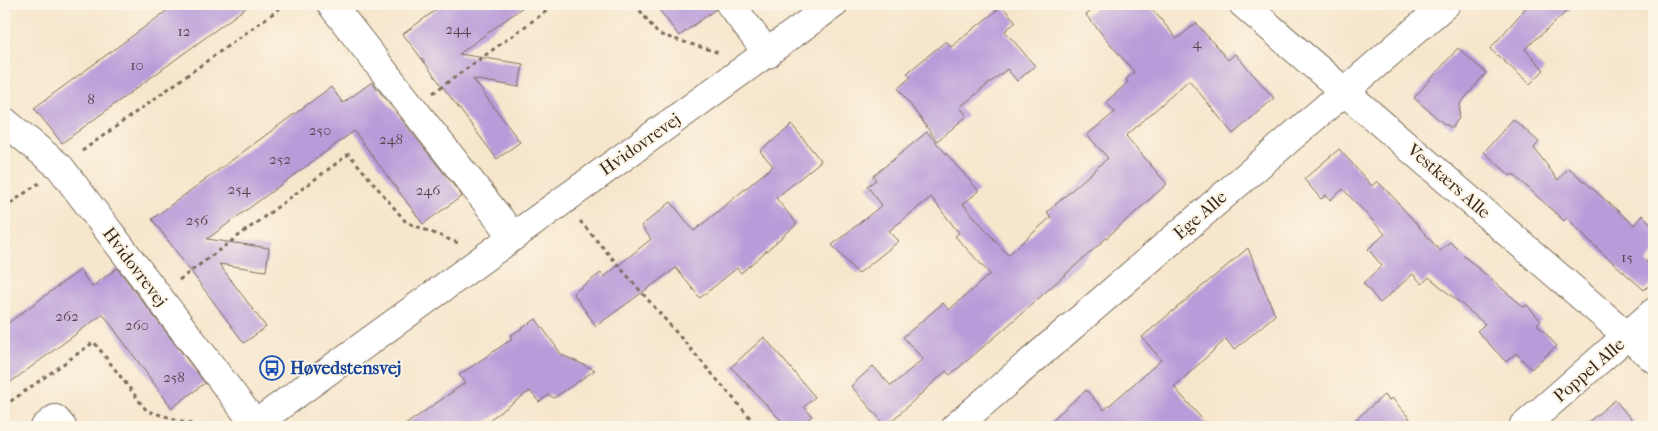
<svg xmlns="http://www.w3.org/2000/svg" width="1658" height="431" font-family="'IM FELL French Canon',serif">
<style>
.building{fill:#b89bd9}
.lines{fill:none;stroke-linecap:round;stroke-linejoin:round}
.minor-casing{stroke:#7c6c5b;stroke-width:30}
.path{stroke:#7c6c5b;stroke-width:3;stroke-dasharray:4 4;stroke-linecap:butt}
.minor{stroke:#fff;stroke-width:28}
.labels{text-anchor:middle;stroke-width:4;stroke-linejoin:round;paint-order:stroke}
.number-label{font-size:15px;fill:#5a464d}
.street-label{font-size:18px;fill:#3b2a1e;stroke:#fcf5e5}
.transit-label{font-size:18px;font-weight:bold;fill:#164399;stroke:#fcf5e5;text-anchor:start}
</style>
<rect width="100%" height="100%" fill="#fcf5e5"/>
<filter id="ink" filterUnits="userSpaceOnUse"><feTurbulence type="fractalNoise" baseFrequency=".02" numOctaves="2"/><feDisplacementMap in="SourceGraphic" scale="10" xChannelSelector="R" yChannelSelector="G"/><feConvolveMatrix kernelMatrix="1 2 1 2 8 2 1 2 1" color-interpolation-filters="sRGB"/></filter>
<filter id="wash" filterUnits="userSpaceOnUse"><feTurbulence type="fractalNoise" baseFrequency=".0096" numOctaves="4" result="noise"/><feDisplacementMap in="SourceGraphic" scale="20" xChannelSelector="R" yChannelSelector="G"/><feGaussianBlur stdDeviation="1.12" result="paint"/><feColorMatrix in="noise" values="0 0 0 0 0 0 0 0 0 0 0 0 0 0 0 0 0 1.4 0 .05"/><feComposite in="paint" operator="in"/></filter>
<g filter="url(#wash)">
<rect width="100%" height="100%" fill="#f6e6cc"/>
<g id="blocks">
<path class="building" d="M 176,4 L 251,4 L 62,143 L 34,108 Z
M 444,4 L 527,4 L 459,54 L 523,64 L 519,87 L 473,79 L 520,142 L 497,159 L 403,34 Z
M 655,4 L 715,4 L 716,9 L 679,36 Z
M 1100,4 L 1148,4 L 1177,39 L 1196,23 L 1228,60 L 1235,54 L 1274,98 L 1233,134 L 1189,80 L 1126,136 L 1167,184 L 1003,330 L 950,375 L 946,371 L 886,426 L 851,386 L 873,366 L 891,386 L 923,359 L 903,337 L 943,303 L 949,310 L 990,274 L 955,236 L 959,233 L 931,197 L 889,231 L 899,241 L 858,274 L 832,245 L 882,205 L 867,186 L 876,180 L 873,176 L 927,132 L 979,191 L 963,204 L 1008,255 L 1051,217 L 1047,212 L 1108,158 L 1087,135 L 1115,112 L 1106,102 L 1128,82 L 1126,79 L 1134,72 L 1086,15 Z
M 1529,4 L 1575,4 L 1525,49 L 1544,70 L 1530,84 L 1490,49 Z
M 1002,6 L 1016,22 L 1005,31 L 1035,66 L 1017,81 L 1007,69 L 960,107 L 967,116 L 937,141 L 898,88 L 911,77 L 907,73 L 946,41 L 951,47 Z
M 1458,48 L 1486,73 L 1460,104 L 1459,118 L 1452,128 L 1443,123 L 1414,98 Z
M 372,82 L 462,196 L 423,224 L 354,131 L 207,239 L 269,248 L 266,271 L 219,264 L 266,327 L 244,343 L 152,219 L 331,87 L 343,103 Z
M 1513,119 L 1539,142 L 1534,148 L 1558,180 L 1569,168 L 1634,225 L 1642,215 L 1654,226 L 1654,252 L 1646,262 L 1654,270 L 1654,281 L 1644,290 L 1599,250 L 1567,218 L 1564,221 L 1513,174 L 1511,176 L 1484,152 Z
M 792,125 L 821,161 L 776,198 L 797,224 L 741,273 L 737,268 L 700,298 L 676,268 L 596,326 L 573,293 L 601,273 L 604,277 L 651,239 L 641,226 L 671,202 L 694,231 L 773,166 L 760,151 Z
M 1339,149 L 1372,186 L 1377,181 L 1393,197 L 1440,251 L 1450,242 L 1465,257 L 1524,307 L 1527,305 L 1541,321 L 1537,324 L 1557,346 L 1531,369 L 1516,353 L 1506,362 L 1477,331 L 1485,324 L 1429,277 L 1422,284 L 1413,274 L 1380,303 L 1363,283 L 1382,266 L 1368,249 L 1385,234 L 1343,189 L 1330,200 L 1326,195 L 1321,199 L 1304,179 Z
M 1248,248 L 1275,315 L 1234,350 L 1226,339 L 1174,387 L 1209,427 L 1044,427 L 1086,390 L 1104,410 L 1161,360 L 1142,337 Z
M 117,268 L 205,383 L 172,408 L 103,314 L 4,387 L 4,326 L 80,270 L 92,287 Z
M 536,319 L 562,355 L 595,370 L 554,398 L 549,395 L 539,402 L 530,391 L 479,427 L 402,427 L 465,383 L 459,375 L 512,339 L 510,336 Z
M 764,337 L 815,397 L 804,407 L 812,416 L 799,427 L 787,427 L 731,367 Z
M 1384,395 L 1389,400 L 1392,398 L 1417,427 L 1347,427 Z
M 1615,400 L 1638,427 L 1582,427 Z"/>
</g>
</g>
<g filter="url(#ink)">
<use href="#blocks" fill-opacity="0" stroke="#7c6c5b" stroke-width="1"/>
<g class="lines">
<g class="minor-casing">
<path id="minor" d="M 331,4 L 513,236
M 730,4 L 768,54
M 1243,4 L 1654,359
M 4,121 L 60,167 L 255,424
M 45,427 L 55,419 L 62,427
M 251,427 L 834,4
M 955,427 L 1446,4
M 1523,427 L 1654,312"/>
</g>
<path class="path" d="M 635,4 L 658,34 L 720,53
M 4,11 L 14,4
M 433,93 L 556,4
M 82,151 L 286,4
M 4,208 L 39,183
M 580,221 L 758,427
M 179,280 L 349,154 L 406,222 L 458,243
M 4,406 L 94,342 L 147,411 L 203,427"/>
<use href="#minor" class="minor"/>
</g>
</g>
<defs>
<g id="bus-ring" transform="scale(1.25)"><circle r="9.5" fill="#fcf5e5" stroke="#1a4fb4" stroke-width="1.5"/><path d="M-5-6H5V4H4V6H2V4H-2V6H-4V4H-5ZM-3.5-4V0h7V-4ZM-3.5 1.2v1.5H-2V1.2ZM2 1.2v1.5H3.5V1.2Z" fill="#1a4fb4"/></g>
</defs>
<g fill-rule="evenodd">
<use href="#bus-ring" x="272" y="368"/>
</g>
<g class="labels">
<g class="number-label">
<text x="458" y="34">244</text>
<text x="184" y="36">12</text>
<text x="1197" y="48">4</text>
<text x="137" y="70">10</text>
<text x="91" y="104">8</text>
<text x="320" y="135">250</text>
<text x="391" y="144">248</text>
<text x="280" y="164">252</text>
<text x="239" y="194">254</text>
<text x="428" y="195">246</text>
<text x="197" y="225">256</text>
<text x="1627" y="262">15</text>
<text x="67" y="321">262</text>
<text x="137" y="330">260</text>
<text x="174" y="382">258</text>
</g>
<g class="street-label">
<text transform="translate(640 144) rotate(-35)" y="6">Hvidovrevej</text>
<text transform="translate(1449 181) rotate(41)" y="6">Vestkærs Alle</text>
<text transform="translate(1200 215) rotate(-41)" y="6">Ege Alle</text>
<text transform="translate(135 267) rotate(53)" y="6">Hvidovrevej</text>
<text transform="translate(1589 370) rotate(-41)" y="6">Poppel Alle</text>
</g>
<g class="transit-label">
<text x="290" y="374">Høvedstensvej</text>
</g>
</g>
<rect width="1658" height="431" fill="none" stroke="#fcf5e5" stroke-width="20"/>
</svg>
